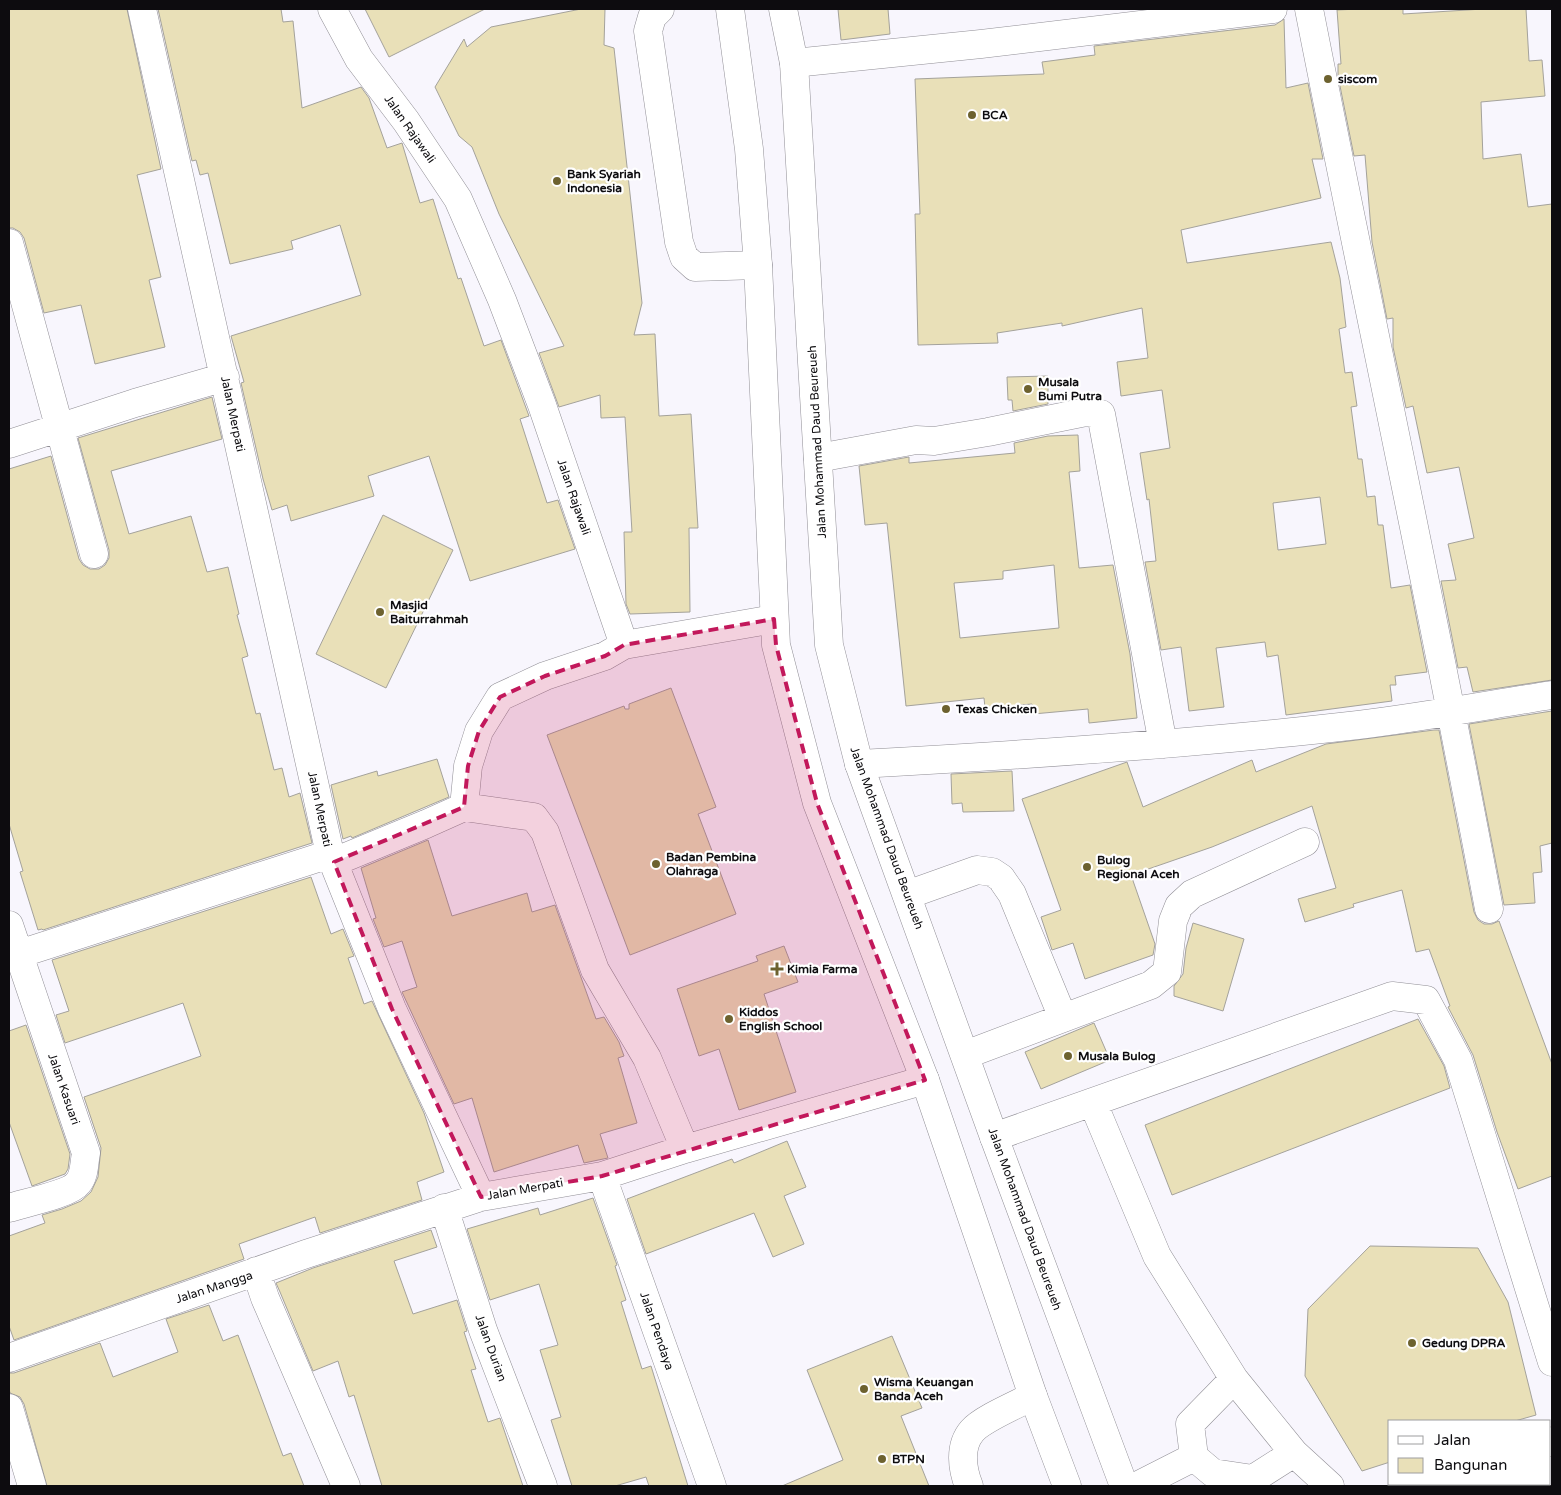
<svg xmlns="http://www.w3.org/2000/svg" width="1561" height="1495" font-family="'Varela Round',sans-serif">
<style>
.building{fill:#e9e0b8;stroke:#a4a29b;fill-rule:evenodd}
.lines{fill:none;stroke-linecap:round;stroke-linejoin:round}
.minor-casing{stroke:#918f96;stroke-width:29}
.highway-casing{stroke:#918f96;stroke-width:29}
.minor{stroke:#fff;stroke-width:28}
.highway{stroke:#fff;stroke-width:28}
.marked{fill:#c2185b;fill-opacity:0.2;stroke:#c2185b;stroke-width:4;stroke-dasharray:10 6;stroke-linejoin:round}
.poi-dot{fill:#6d622f;stroke:#fff;stroke-width:2}
.labels{text-anchor:middle;stroke-width:4.5;stroke-linejoin:round;paint-order:stroke}
.poi-label{font-size:12px;font-weight:bold;fill:#0d0c0f;stroke:#fff;text-anchor:start}
.street-label{font-size:12px;fill:#0d0c0f;stroke:#fff}
</style>
<rect width="100%" height="100%" fill="#f8f6fd"/>
<path class="building" d="M 9,9 L 127,9 L 161,169 L 137,175 L 161,277 L 149,280 L 165,347 L 95,364 L 81,305 L 44,313 L 24,238 L 20,232 L 13,228 L 9,228 Z
M 158,9 L 281,9 L 283,22 L 293,21 L 302,108 L 361,87 L 369,98 L 387,148 L 402,143 L 420,203 L 433,199 L 458,279 L 461,278 L 484,346 L 501,340 L 529,416 L 520,419 L 547,503 L 558,500 L 575,549 L 470,581 L 429,456 L 368,476 L 374,496 L 291,521 L 287,505 L 272,510 L 263,479 L 241,383 L 244,382 L 231,336 L 361,295 L 340,225 L 291,241 L 293,249 L 230,264 L 208,173 L 200,175 L 196,160 L 192,161 Z
M 365,9 L 485,9 L 389,57 Z
M 581,9 L 605,9 L 604,45 L 614,48 L 642,303 L 634,335 L 655,334 L 659,416 L 691,414 L 698,528 L 689,528 L 690,612 L 630,614 L 626,604 L 624,532 L 632,532 L 625,417 L 601,418 L 600,395 L 559,407 L 539,353 L 564,346 L 499,214 L 472,147 L 459,136 L 435,87 L 464,39 L 467,47 L 491,27 Z
M 838,9 L 888,9 L 890,34 L 841,40 Z
M 1359,9 L 1403,9 L 1403,14 L 1483,9 L 1526,9 L 1529,61 L 1542,60 L 1545,96 L 1481,102 L 1483,159 L 1521,154 L 1528,207 L 1552,204 L 1552,680 L 1473,692 L 1467,667 L 1458,668 L 1441,581 L 1456,580 L 1448,544 L 1474,538 L 1459,467 L 1427,473 L 1413,406 L 1406,408 L 1393,347 L 1393,318 L 1387,319 L 1372,242 L 1365,155 L 1354,156 L 1338,76 L 1338,64 L 1341,64 L 1337,10 Z
M 1284,19 L 1286,88 L 1308,83 L 1323,159 L 1312,159 L 1321,198 L 1181,230 L 1187,263 L 1331,242 L 1340,278 L 1346,327 L 1339,329 L 1345,373 L 1352,372 L 1357,406 L 1351,407 L 1358,459 L 1362,459 L 1367,497 L 1375,496 L 1378,525 L 1383,525 L 1391,588 L 1410,585 L 1427,672 L 1395,676 L 1396,685 L 1390,685 L 1392,701 L 1286,715 L 1278,655 L 1267,657 L 1265,642 L 1216,648 L 1224,707 L 1189,711 L 1181,647 L 1161,650 L 1145,562 L 1156,561 L 1149,499 L 1147,500 L 1140,453 L 1170,448 L 1162,390 L 1121,396 L 1117,362 L 1148,358 L 1142,308 L 1062,326 L 1062,323 L 997,333 L 998,343 L 918,345 L 915,214 L 920,214 L 915,79 L 1044,74 L 1042,62 L 1095,55 L 1094,46 L 1275,25 ZM 1320,497 L 1326,544 L 1278,550 L 1273,503 Z
M 1048,376 L 1048,404 L 1013,411 L 1012,400 L 1008,400 L 1007,377 Z
M 212,397 L 222,439 L 111,471 L 129,534 L 191,516 L 207,572 L 228,567 L 239,614 L 237,615 L 248,656 L 242,658 L 256,714 L 260,713 L 274,770 L 282,768 L 289,797 L 300,793 L 312,843 L 43,930 L 42,929 L 38,930 L 20,872 L 23,871 L 9,824 L 9,469 L 51,456 L 79,559 L 83,565 L 90,569 L 99,569 L 105,565 L 109,558 L 109,550 L 78,438 Z
M 1078,435 L 1080,471 L 1069,472 L 1079,568 L 1113,565 L 1130,654 L 1137,718 L 1089,723 L 1088,709 L 1033,714 L 1032,704 L 985,708 L 984,698 L 906,706 L 887,523 L 865,525 L 859,466 L 909,457 L 909,463 L 1015,453 L 1014,443 L 1048,436 ZM 1054,565 L 1059,628 L 960,638 L 954,583 L 1003,579 L 1003,571 Z
M 383,515 L 453,550 L 386,688 L 316,654 Z
M 671,688 L 716,807 L 698,814 L 736,914 L 630,955 L 547,735 L 624,706 L 625,709 L 629,709 L 629,704 Z
M 1552,711 L 1552,843 L 1540,846 L 1542,872 L 1533,873 L 1535,903 L 1504,905 L 1469,724 Z
M 1434,730 L 1439,730 L 1474,912 L 1478,920 L 1484,924 L 1492,924 L 1499,921 L 1552,1064 L 1552,1176 L 1518,1189 L 1497,1132 L 1473,1055 L 1448,1007 L 1450,1006 L 1429,949 L 1416,952 L 1402,890 L 1353,904 L 1354,907 L 1305,922 L 1298,899 L 1336,888 L 1312,806 L 1212,847 L 1131,875 L 1155,944 L 1153,955 L 1085,979 L 1073,943 L 1052,950 L 1041,917 L 1061,910 L 1022,799 L 1127,762 L 1143,807 L 1252,760 L 1256,772 L 1326,744 Z
M 437,759 L 449,797 L 352,838 L 351,836 L 343,839 L 331,785 L 377,771 L 378,776 Z
M 1012,771 L 1014,811 L 963,812 L 962,803 L 952,804 L 951,774 Z
M 428,840 L 452,916 L 527,893 L 532,912 L 555,905 L 596,1019 L 604,1017 L 619,1042 L 624,1056 L 618,1058 L 637,1123 L 600,1134 L 608,1158 L 584,1163 L 578,1145 L 494,1172 L 472,1098 L 454,1104 L 402,992 L 417,987 L 402,941 L 384,947 L 373,919 L 376,918 L 361,868 Z
M 311,877 L 331,934 L 343,929 L 354,956 L 348,958 L 364,1004 L 372,1001 L 424,1113 L 444,1172 L 417,1182 L 422,1200 L 320,1233 L 315,1217 L 239,1244 L 244,1259 L 14,1340 L 9,1326 L 9,1236 L 45,1223 L 42,1215 L 62,1209 L 81,1201 L 91,1192 L 98,1177 L 101,1148 L 84,1097 L 201,1056 L 183,1003 L 65,1043 L 56,1015 L 69,1011 L 52,960 Z
M 1193,923 L 1244,939 L 1223,1011 L 1174,996 L 1174,986 L 1183,974 L 1186,948 Z
M 784,946 L 798,982 L 764,994 L 796,1092 L 739,1110 L 719,1049 L 699,1056 L 677,989 L 758,961 L 756,956 Z
M 1418,1019 L 1444,1066 L 1450,1088 L 1172,1195 L 1145,1125 Z
M 1094,1023 L 1110,1060 L 1041,1089 L 1025,1052 Z
M 26,1025 L 70,1154 L 68,1169 L 65,1174 L 32,1186 L 9,1122 L 9,1031 Z
M 787,1141 L 806,1187 L 784,1196 L 804,1244 L 773,1257 L 754,1213 L 646,1254 L 627,1199 L 732,1159 L 734,1163 Z
M 593,1198 L 617,1265 L 615,1266 L 626,1300 L 621,1302 L 642,1369 L 651,1366 L 688,1486 L 649,1486 L 646,1477 L 615,1486 L 572,1486 L 551,1420 L 561,1417 L 540,1350 L 558,1345 L 539,1284 L 490,1300 L 467,1229 L 538,1208 L 540,1215 Z
M 431,1230 L 437,1247 L 394,1261 L 413,1314 L 457,1300 L 467,1331 L 464,1332 L 476,1369 L 471,1370 L 488,1422 L 500,1418 L 523,1486 L 382,1486 L 354,1395 L 349,1397 L 338,1361 L 313,1371 L 280,1292 L 276,1283 L 313,1268 Z
M 1370,1246 L 1478,1248 L 1508,1302 L 1536,1415 L 1515,1421 L 1390,1421 L 1390,1462 L 1362,1471 L 1305,1376 L 1308,1309 Z
M 209,1305 L 223,1341 L 238,1335 L 283,1456 L 291,1453 L 304,1486 L 47,1486 L 24,1404 L 20,1397 L 10,1393 L 9,1389 L 9,1373 L 14,1373 L 100,1343 L 113,1377 L 178,1352 L 166,1319 Z
M 892,1336 L 922,1408 L 901,1416 L 929,1486 L 782,1486 L 843,1460 L 807,1370 Z"/>
<g class="lines">
<g class="minor-casing">
<path id="minor" d="M 142,9 L 330,854 L 392,1009 L 481,1197
M 332,9 L 359,59 L 406,121 L 458,199 L 502,300 L 542,405 L 624,645 L 605,656 L 545,676 L 500,697 L 479,731 L 468,766 L 464,807 L 426,824 L 334,862
M 660,9 L 652,17 L 648,31 L 679,242 L 684,257 L 695,267 L 758,265
M 1309,9 C 1368,309 1433,608 1489,909
M 794,63 L 981,44 L 1273,9
M 9,243 L 94,554
M 9,444 L 135,403 L 225,377
M 818,458 L 916,440 L 934,441 L 988,432 L 1086,412 L 1101,414 L 1163,744
M 624,645 L 774,619
M 859,764 C 1026,755 1192,744 1358,725 C 1423,717 1488,705 1552,695
M 464,807 L 534,817 L 545,832 L 595,970 L 647,1058 L 685,1149
M 907,895 L 977,870 L 992,872 L 1001,878 L 1012,894 L 1063,1018
M 9,925 L 86,1153 C 84,1162 85,1175 78,1183 C 70,1194 24,1203 9,1208
M 19,954 L 330,854
M 965,1055 L 1151,985 L 1167,972 L 1173,921 L 1179,906 L 1192,894 L 1305,842
M 1093,1103 L 1157,1256 L 1234,1379 L 1294,1453 L 1330,1486
M 994,1137 L 1392,996 L 1426,1000 L 1458,1060 L 1552,1362
M 602,1176 L 712,1486
M 444,1208 L 483,1330 L 543,1486
M 256,1271 L 265,1298 L 346,1486
M 9,1358 L 306,1254 L 481,1197 L 602,1176 L 685,1149 L 925,1080
M 9,1408 L 32,1486
M 1550,1442 L 1552,1441
M 1194,1457 L 1213,1473 L 1253,1479 L 1294,1453
M 969,1486 C 962,1469 959,1446 972,1431 C 982,1419 1018,1404 1033,1396
M 1137,1486 L 1194,1457 L 1190,1424 L 1234,1379
M 1430,1486 L 1436,1484"/>
</g>
<g class="highway-casing">
<path id="highway" d="M 730,9 L 749,149 L 758,265 L 776,645 L 817,803 L 925,1080 L 1033,1396 L 1067,1486
M 783,9 L 794,63 L 829,645 L 859,764 L 994,1137 L 1124,1486"/>
</g>
<use href="#minor" class="minor"/>
<use href="#highway" class="highway"/>
</g>
<path class="marked" d="M 774,619 L 776,645 L 817,803 L 925,1080 L 602,1176 L 481,1197 L 392,1009 L 334,862 L 464,807 L 468,766 L 479,731 L 500,697 L 545,676 L 605,656 L 624,645 Z"/>
<g class="poi-dot">
<circle cx="1328" cy="79" r="5"/>
<circle cx="972" cy="115" r="5"/>
<circle cx="557" cy="181" r="5"/>
<circle cx="1028" cy="389" r="5"/>
<circle cx="380" cy="612" r="5"/>
<circle cx="946" cy="709" r="5"/>
<circle cx="656" cy="864" r="5"/>
<circle cx="1087" cy="867" r="5"/>
<path d="M774.5 961.5h5v5h5v5h-5v5h-5v-5h-5v-5h5z"/>
<circle cx="729" cy="1019" r="5"/>
<circle cx="1068" cy="1056" r="5"/>
<circle cx="1412" cy="1343" r="5"/>
<circle cx="864" cy="1389" r="5"/>
<circle cx="882" cy="1459" r="5"/>
</g>
<g class="labels">
<g class="poi-label">
<text x="1338" y="83">siscom</text>
<text x="982" y="119">BCA</text>
<text x="567" y="178">Bank Syariah<tspan x="567" dy="14">Indonesia</tspan></text>
<text x="1038" y="386">Musala<tspan x="1038" dy="14">Bumi Putra</tspan></text>
<text x="390" y="609">Masjid<tspan x="390" dy="14">Baiturrahmah</tspan></text>
<text x="956" y="713">Texas Chicken</text>
<text x="666" y="861">Badan Pembina<tspan x="666" dy="14">Olahraga</tspan></text>
<text x="1097" y="864">Bulog<tspan x="1097" dy="14">Regional Aceh</tspan></text>
<text x="787" y="973">Kimia Farma</text>
<text x="739" y="1016">Kiddos<tspan x="739" dy="14">English School</tspan></text>
<text x="1078" y="1060">Musala Bulog</text>
<text x="1422" y="1347">Gedung DPRA</text>
<text x="874" y="1386">Wisma Keuangan<tspan x="874" dy="14">Banda Aceh</tspan></text>
<text x="892" y="1463">BTPN</text>
</g>
<g class="street-label">
<text transform="translate(410 129) rotate(55)" y="4">Jalan Rajawali</text>
<text transform="translate(233 414) rotate(78)" y="4">Jalan Merpati</text>
<text transform="translate(817 442) rotate(-93)" y="4">Jalan Mohammad Daud Beureueh</text>
<text transform="translate(574 497) rotate(71)" y="4">Jalan Rajawali</text>
<text transform="translate(320 809) rotate(78)" y="4">Jalan Merpati</text>
<text transform="translate(887 838) rotate(70)" y="4">Jalan Mohammad Daud Beureueh</text>
<text transform="translate(64 1089) rotate(71)" y="4">Jalan Kasuari</text>
<text transform="translate(525 1189) rotate(-10)" y="4">Jalan Merpati</text>
<text transform="translate(1025 1219) rotate(70)" y="4">Jalan Mohammad Daud Beureueh</text>
<text transform="translate(214 1287) rotate(-18)" y="4">Jalan Mangga</text>
<text transform="translate(657 1331) rotate(71)" y="4">Jalan Pendaya</text>
<text transform="translate(491 1348) rotate(70)" y="4">Jalan Durian</text>
</g>
</g>
<rect width="1561" height="1495" fill="none" stroke="#0d0c0f" stroke-width="20"/>
<rect x="1388" y="1420" width="162" height="65" fill="#ffffff" stroke="#9e9e9f"/>
<rect x="1398" y="1436" width="25" height="8" fill="#ffffff" stroke="#9e9e9f"/>
<text x="1434" y="1445" font-size="15" fill="#0d0c0f">Jalan</text>
<rect x="1398" y="1458" width="25" height="15" fill="#e9e0b8" stroke="#9e9e9f"/>
<text x="1434" y="1470" font-size="15" fill="#0d0c0f">Bangunan</text>
</svg>
